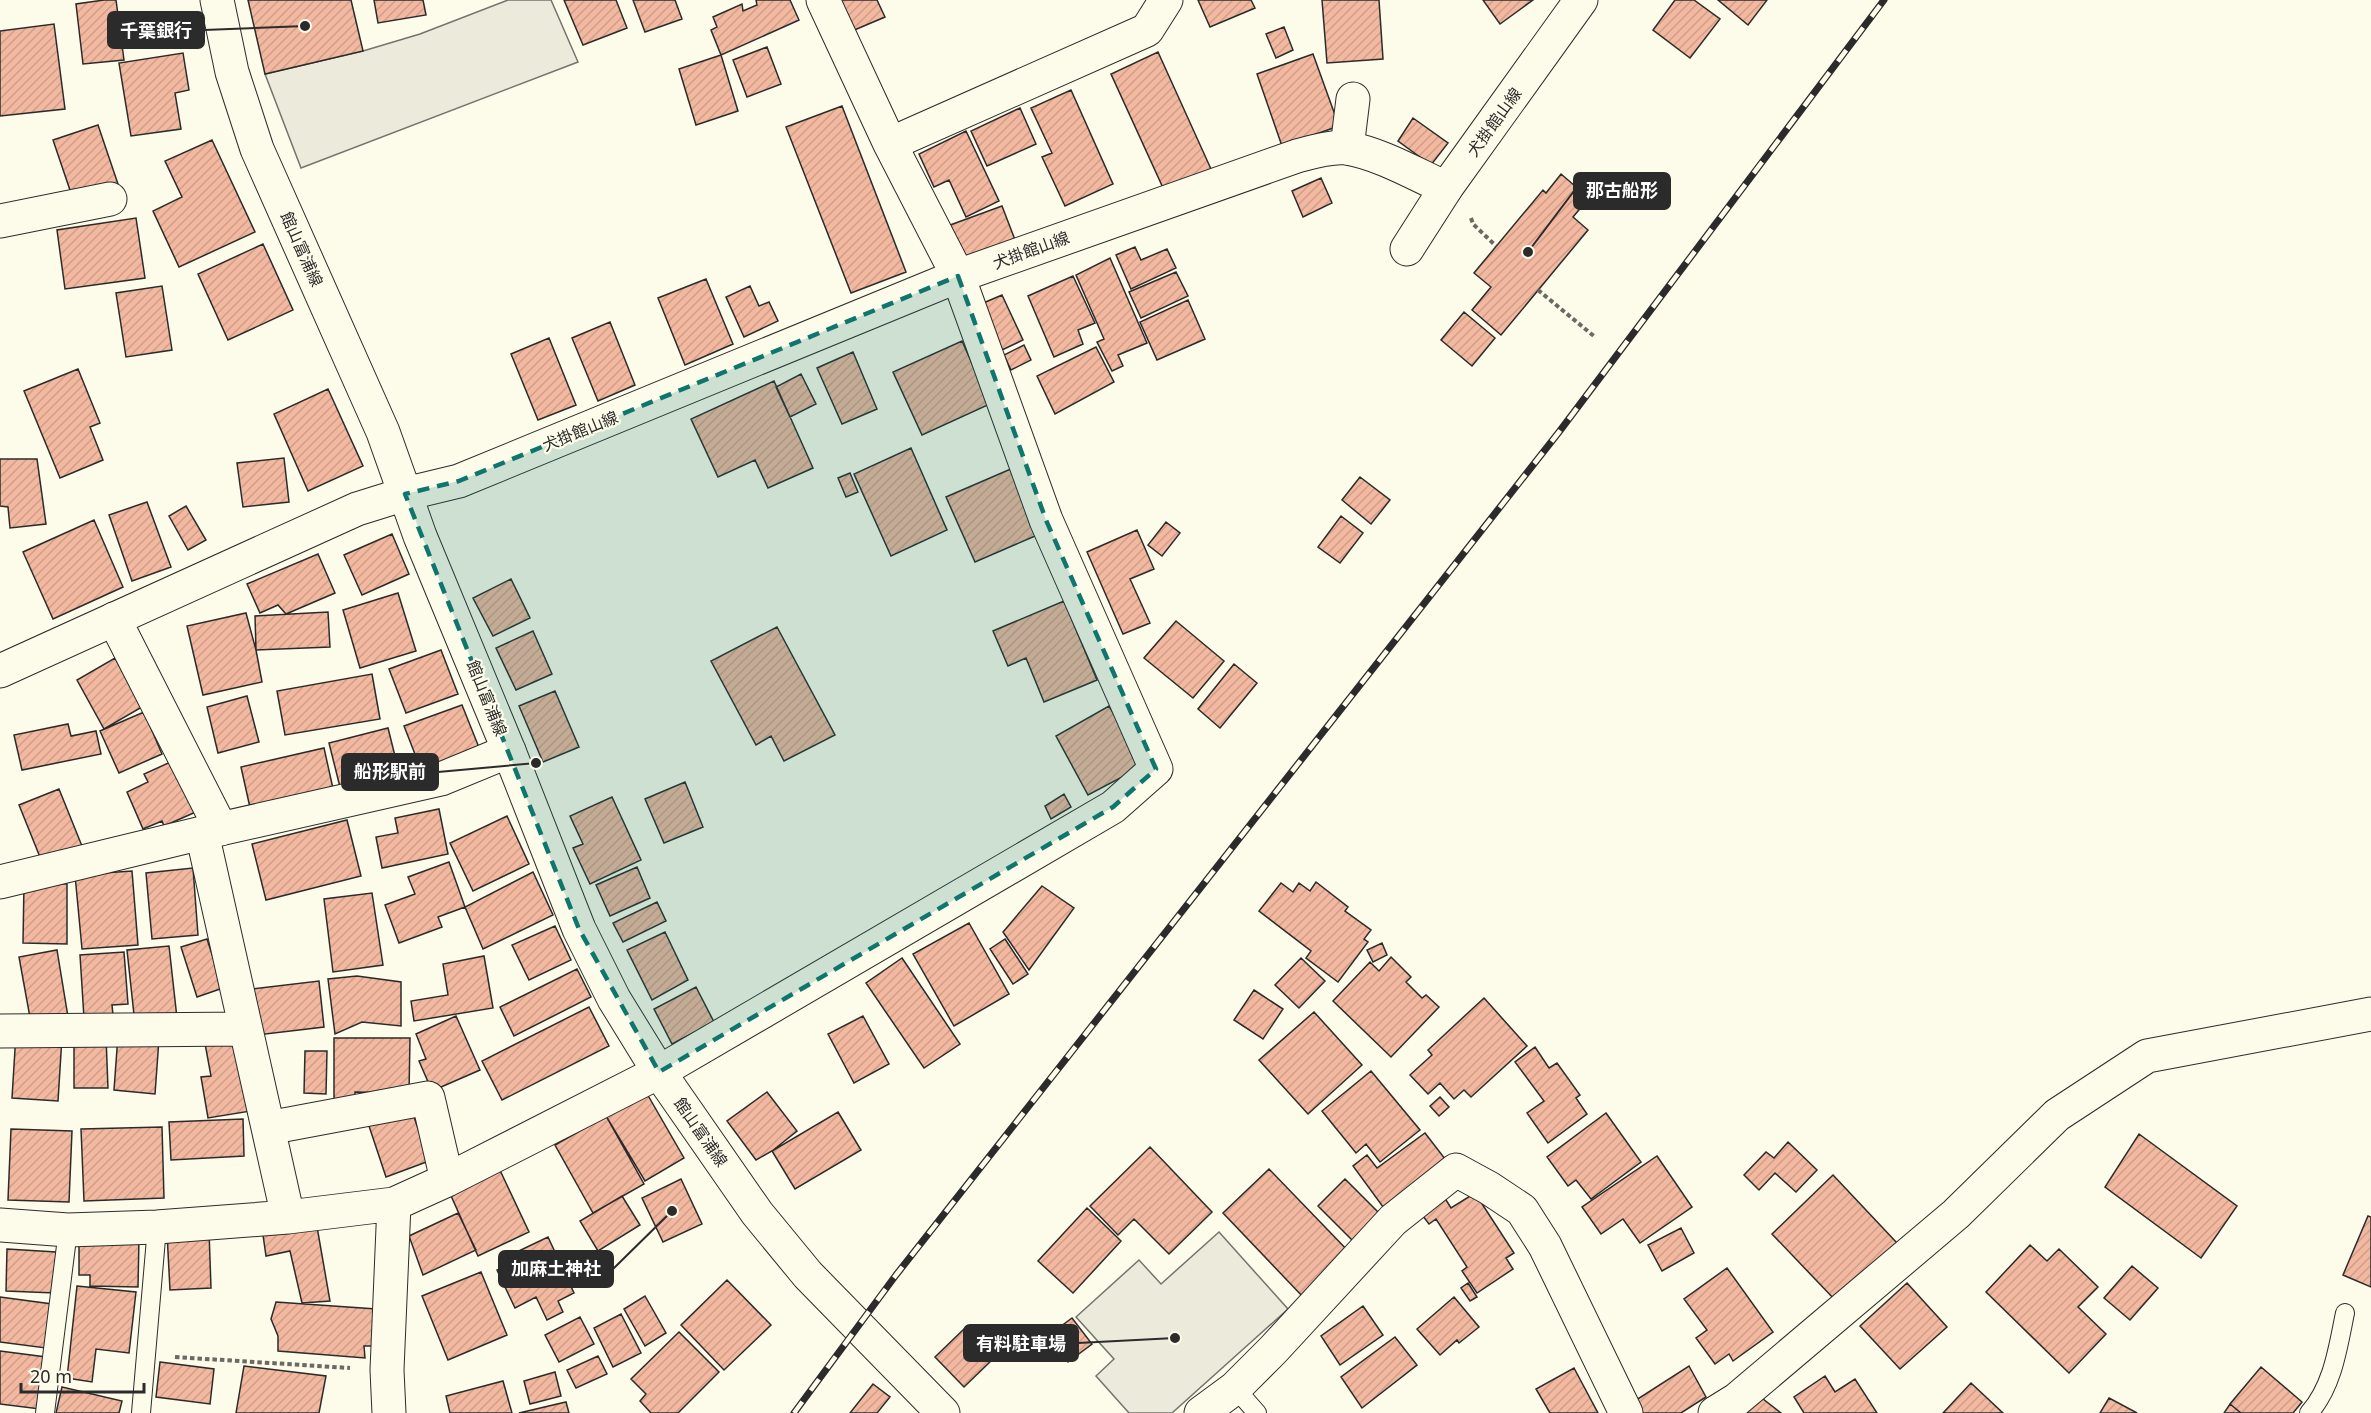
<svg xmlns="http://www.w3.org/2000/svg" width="2371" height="1413" font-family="'Noto Sans','Noto Sans JP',sans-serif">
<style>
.parking{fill:#eceadb;stroke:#74746e;stroke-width:1.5}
.building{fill:url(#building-hatch);stroke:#2b2b2b;stroke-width:1.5}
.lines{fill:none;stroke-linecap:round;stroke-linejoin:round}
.service-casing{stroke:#2b2b2b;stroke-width:20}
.minor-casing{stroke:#2b2b2b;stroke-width:35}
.tertiary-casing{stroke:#2b2b2b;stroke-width:35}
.secondary-casing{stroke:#2b2b2b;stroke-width:35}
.path{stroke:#6a6964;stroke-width:4;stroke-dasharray:4.5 3;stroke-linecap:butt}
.service{stroke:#fdfbea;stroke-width:18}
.minor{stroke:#fdfbea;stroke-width:33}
.tertiary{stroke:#fdfbea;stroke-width:33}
.secondary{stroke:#fdfbea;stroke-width:33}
.rail-casing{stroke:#2b2b2b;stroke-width:7}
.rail{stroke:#fdfbea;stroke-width:4.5;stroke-dasharray:14;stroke-linecap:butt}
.marked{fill:#0f766e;fill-opacity:0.2;stroke:#0f766e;stroke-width:4.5;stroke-dasharray:12 8;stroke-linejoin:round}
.labels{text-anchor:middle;stroke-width:4.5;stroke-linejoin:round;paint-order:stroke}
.street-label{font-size:16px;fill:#2b2b2b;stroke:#fdfbea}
.leader{fill:none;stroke:#2b2b2b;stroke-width:2}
.callout-dot{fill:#2b2b2b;stroke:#fdfbea;stroke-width:2}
.callout{fill:#2b2b2b;stroke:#2b2b2b;stroke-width:2}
.callout-label{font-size:18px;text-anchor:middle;font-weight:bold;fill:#fff}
</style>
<defs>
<pattern id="building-hatch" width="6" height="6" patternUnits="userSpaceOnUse" patternTransform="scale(1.5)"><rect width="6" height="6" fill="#f2b8a0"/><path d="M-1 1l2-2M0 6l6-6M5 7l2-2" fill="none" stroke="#d09e8a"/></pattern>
</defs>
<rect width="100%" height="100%" fill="#fdfbea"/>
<path class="parking" d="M 508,0 L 551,0 L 578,62 L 301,168 L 265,74 L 363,51 L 420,34 Z
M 1219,1232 L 1288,1309 L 1172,1413 L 1129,1413 L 1096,1376 L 1114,1359 L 1076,1317 L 1139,1260 L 1161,1284 Z"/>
<path class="building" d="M 104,0 L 116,0 L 124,60 L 83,64 L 76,4 Z
M 248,0 L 351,0 L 363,51 L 265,74 Z
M 374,0 L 423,0 L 426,15 L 378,23 Z
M 564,0 L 616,0 L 627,28 L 583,45 Z
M 633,0 L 675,0 L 682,19 L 645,32 Z
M 756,0 L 790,0 L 799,20 L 721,55 L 711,30 L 717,27 L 713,17 L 742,4 L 743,11 L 757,5 Z
M 831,0 L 877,0 L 885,17 L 845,34 Z
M 1198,0 L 1251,0 L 1255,8 L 1210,27 Z
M 1322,0 L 1379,0 L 1383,59 L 1327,63 Z
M 1483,0 L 1533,0 L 1500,24 Z
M 1675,0 L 1694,0 L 1720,19 L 1690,58 L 1653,30 Z
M 1718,0 L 1767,0 L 1748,25 Z
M 54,24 L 65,109 L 0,116 L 0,31 Z
M 1284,27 L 1293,50 L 1276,58 L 1266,34 Z
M 767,47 L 781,84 L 747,97 L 733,60 Z
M 1158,52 L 1211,169 L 1164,190 L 1111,74 Z
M 183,53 L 189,90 L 175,93 L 181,129 L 131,136 L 119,63 Z
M 1313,54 L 1339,126 L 1282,146 L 1257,74 Z
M 721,55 L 738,111 L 696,125 L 679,69 Z
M 1071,90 L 1113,184 L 1065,206 L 1042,157 L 1052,153 L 1031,108 Z
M 842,106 L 906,272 L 851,293 L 786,127 Z
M 1020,108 L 1036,144 L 987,166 L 971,131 Z
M 1413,118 L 1448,143 L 1431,165 L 1398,141 Z
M 98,125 L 118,184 L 73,199 L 53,140 Z
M 966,131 L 999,201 L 966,217 L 949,180 L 934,187 L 919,154 Z
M 212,140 L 255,232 L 179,267 L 153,211 L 182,197 L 165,161 Z
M 1561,174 L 1589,198 L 1573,217 L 1588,230 L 1501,335 L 1472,310 L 1491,287 L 1474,273 L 1543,190 L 1546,193 Z
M 1321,178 L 1332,203 L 1303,217 L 1292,191 Z
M 1002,206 L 1017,245 L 958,267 L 942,228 Z
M 136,218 L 145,278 L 65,289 L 57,230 Z
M 263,244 L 293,310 L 228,340 L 198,274 Z
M 1135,247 L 1141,260 L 1167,249 L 1176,268 L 1131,289 L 1116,255 Z
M 1110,258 L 1147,343 L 1118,355 L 1123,366 L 1112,371 L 1097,342 L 1104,339 L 1076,275 Z
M 1176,272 L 1188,296 L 1141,318 L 1129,292 Z
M 1073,276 L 1095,323 L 1078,330 L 1083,344 L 1054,357 L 1028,296 Z
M 706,279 L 733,344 L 685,365 L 658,298 Z
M 162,286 L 172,350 L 126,357 L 116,293 Z
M 750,286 L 759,306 L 769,302 L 778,321 L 744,337 L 726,297 Z
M 1002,295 L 1023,340 L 1002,350 L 981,304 Z
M 1188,300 L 1205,339 L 1157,360 L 1140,322 Z
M 1464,312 L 1495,338 L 1472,366 L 1441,340 Z
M 610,322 L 635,385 L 598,401 L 572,338 Z
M 549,338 L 576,405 L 538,420 L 511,354 Z
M 962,341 L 990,404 L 922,435 L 893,372 Z
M 1024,345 L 1031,360 L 1011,370 L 1004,355 Z
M 1096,347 L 1114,382 L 1055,414 L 1037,376 Z
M 853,352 L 877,409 L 842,424 L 817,368 Z
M 78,369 L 100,423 L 90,427 L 103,460 L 60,478 L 24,391 Z
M 801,374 L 816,404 L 790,417 L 776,387 Z
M 774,381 L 813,468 L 768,488 L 755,460 L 718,477 L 691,419 Z
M 328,389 L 363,466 L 308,491 L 274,414 Z
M 911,448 L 947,530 L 891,556 L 854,474 Z
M 284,458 L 289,502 L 243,507 L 237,463 Z
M 0,459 L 37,459 L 46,524 L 10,528 L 8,507 L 0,506 Z
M 1013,468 L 1042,533 L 975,562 L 946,497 Z
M 850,473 L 858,492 L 846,497 L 838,478 Z
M 1360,477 L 1390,500 L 1371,524 L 1342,500 Z
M 147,502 L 171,567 L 132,581 L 109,515 Z
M 186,506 L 206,540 L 188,550 L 169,516 Z
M 1341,516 L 1363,533 L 1340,563 L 1318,547 Z
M 94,520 L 123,587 L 53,619 L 23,552 Z
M 1166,522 L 1180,533 L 1162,556 L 1148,545 Z
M 1137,530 L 1154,569 L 1130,579 L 1150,623 L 1123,634 L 1087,552 Z
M 392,534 L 409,574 L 362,595 L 344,555 Z
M 318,554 L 335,593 L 286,614 L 278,605 L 260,613 L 247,584 Z
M 511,579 L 530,618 L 493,636 L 473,598 Z
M 398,593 L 416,651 L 360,668 L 343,610 Z
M 1064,601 L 1097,680 L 1044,702 L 1026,658 L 1008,666 L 993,631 Z
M 328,612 L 330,647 L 256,650 L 255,616 Z
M 246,613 L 256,650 L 262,682 L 203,695 L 187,626 Z
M 1176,621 L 1224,661 L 1193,698 L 1144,658 Z
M 777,627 L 835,735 L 784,761 L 771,736 L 756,745 L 711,661 Z
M 533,631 L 552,674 L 516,690 L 496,648 Z
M 441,650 L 458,694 L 406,713 L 389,669 Z
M 115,658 L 142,707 L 104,729 L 77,680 Z
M 1234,664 L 1257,683 L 1220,728 L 1198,709 Z
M 372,674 L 380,719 L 285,735 L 277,691 Z
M 555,691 L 579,747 L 543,762 L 519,706 Z
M 247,696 L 259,742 L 218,753 L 207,707 Z
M 462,705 L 480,750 L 422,772 L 404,726 Z
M 1109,706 L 1143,766 L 1088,795 L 1056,736 Z
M 144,712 L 162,754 L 119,773 L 100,731 Z
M 68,724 L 71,736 L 96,731 L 101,754 L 22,770 L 14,735 Z
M 388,728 L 400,776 L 341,791 L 329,743 Z
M 324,748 L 334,793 L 251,812 L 241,767 Z
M 175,760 L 198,811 L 164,826 L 162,821 L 143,829 L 127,792 L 148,782 L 144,774 Z
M 685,782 L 703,827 L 664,843 L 645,799 Z
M 59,789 L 84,851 L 44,867 L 19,805 Z
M 1064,794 L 1071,807 L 1051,819 L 1045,806 Z
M 612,797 L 641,860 L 590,884 L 573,848 L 583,844 L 570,816 Z
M 439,809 L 448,854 L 382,868 L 376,837 L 398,833 L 395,818 Z
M 507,816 L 529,864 L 473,891 L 450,843 Z
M 347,820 L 361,876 L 266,900 L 252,844 Z
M 449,862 L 465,907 L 438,917 L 442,927 L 399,943 L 385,905 L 415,894 L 408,877 Z
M 637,867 L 650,898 L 610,916 L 596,885 Z
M 193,868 L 198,935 L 152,939 L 146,873 Z
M 132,871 L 138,945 L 82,949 L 75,875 Z
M 533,872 L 553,915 L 483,949 L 465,907 Z
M 1316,882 L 1348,907 L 1345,911 L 1371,930 L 1364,939 L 1368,942 L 1338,982 L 1306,958 L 1311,951 L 1259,911 L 1281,883 L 1293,892 L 1299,883 L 1310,891 Z
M 24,883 L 67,884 L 67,944 L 23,943 Z
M 1042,886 L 1074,908 L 1029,970 L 1003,932 Z
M 372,893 L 383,965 L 333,972 L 324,899 Z
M 657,902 L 666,921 L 623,942 L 613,923 Z
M 969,923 L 1009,994 L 954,1026 L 913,954 Z
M 555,926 L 571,960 L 529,980 L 512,945 Z
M 665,932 L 688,980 L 652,1000 L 627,950 Z
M 207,939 L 223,988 L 197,997 L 181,947 Z
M 1005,939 L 1028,974 L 1013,984 L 990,949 Z
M 1382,943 L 1387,955 L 1373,962 L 1367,950 Z
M 169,946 L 177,1018 L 135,1024 L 127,950 Z
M 57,950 L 68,1017 L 31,1023 L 19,957 Z
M 124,952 L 128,1004 L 112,1005 L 113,1015 L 84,1018 L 80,955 Z
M 484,956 L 493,1008 L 414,1021 L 411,1001 L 448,995 L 443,964 Z
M 1391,957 L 1411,977 L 1406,982 L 1422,998 L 1426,995 L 1439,1007 L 1391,1057 L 1333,1001 L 1370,962 L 1379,971 Z
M 902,958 L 960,1044 L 924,1068 L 866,983 Z
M 1301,958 L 1325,981 L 1299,1008 L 1275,985 Z
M 577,969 L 591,997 L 514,1036 L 500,1007 Z
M 357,976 L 401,982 L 401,1026 L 362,1022 L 335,1034 L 328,979 Z
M 319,981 L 324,1027 L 257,1035 L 252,989 Z
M 696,987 L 714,1022 L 672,1044 L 654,1009 Z
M 1254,990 L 1283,1009 L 1263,1039 L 1234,1020 Z
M 1484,998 L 1527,1046 L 1471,1097 L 1464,1090 L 1454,1099 L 1440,1083 L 1428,1094 L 1410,1075 L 1432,1055 L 1428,1050 Z
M 589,1007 L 609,1046 L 502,1100 L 482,1061 Z
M 1314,1012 L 1362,1065 L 1308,1114 L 1259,1060 Z
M 456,1016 L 480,1070 L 432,1091 L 419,1061 L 426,1059 L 416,1034 Z
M 863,1016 L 889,1064 L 854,1083 L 828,1034 Z
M 238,1032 L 251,1111 L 208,1118 L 201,1077 L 211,1076 L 204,1038 Z
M 16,1033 L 62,1037 L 58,1101 L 12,1098 Z
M 118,1035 L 159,1039 L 155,1094 L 114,1090 Z
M 74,1036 L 106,1037 L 108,1088 L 74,1088 Z
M 334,1038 L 410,1038 L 409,1093 L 355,1092 L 355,1110 L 334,1110 Z
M 1535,1047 L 1549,1068 L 1557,1063 L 1580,1095 L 1576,1098 L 1587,1114 L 1548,1143 L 1527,1113 L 1544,1101 L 1515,1062 Z
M 305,1051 L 327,1051 L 326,1094 L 304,1093 Z
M 1371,1071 L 1420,1130 L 1380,1162 L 1366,1144 L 1356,1153 L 1322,1111 Z
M 646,1092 L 684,1158 L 645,1181 L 606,1116 Z
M 767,1092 L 797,1131 L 772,1151 L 756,1160 L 727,1121 Z
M 1440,1097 L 1449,1107 L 1439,1116 L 1430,1106 Z
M 412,1111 L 429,1161 L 386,1177 L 369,1126 Z
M 838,1112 L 861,1150 L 795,1189 L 772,1151 Z
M 1606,1113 L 1641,1162 L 1591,1199 L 1576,1180 L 1568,1186 L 1547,1157 Z
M 606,1116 L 644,1184 L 593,1213 L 555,1145 Z
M 243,1119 L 244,1156 L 171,1160 L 169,1122 Z
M 162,1127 L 164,1198 L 84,1201 L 81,1129 Z
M 11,1129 L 72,1131 L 69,1202 L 8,1200 Z
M 1425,1133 L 1449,1164 L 1386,1211 L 1353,1166 L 1367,1155 L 1377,1168 Z
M 2139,1134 L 2237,1206 L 2201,1258 L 2105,1187 Z
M 1788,1142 L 1817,1170 L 1796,1192 L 1775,1173 L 1759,1190 L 1744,1175 L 1766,1152 L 1774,1158 Z
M 1150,1147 L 1212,1212 L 1169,1254 L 1134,1219 L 1118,1235 L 1090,1206 Z
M 1657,1156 L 1692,1207 L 1640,1243 L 1623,1219 L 1601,1234 L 1582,1207 Z
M 498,1166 L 529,1232 L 478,1256 L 448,1189 Z
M 1269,1169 L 1351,1254 L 1304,1298 L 1223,1213 Z
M 1833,1175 L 1897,1243 L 1836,1301 L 1772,1234 Z
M 681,1179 L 702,1224 L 663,1242 L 642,1198 Z
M 1345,1179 L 1384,1218 L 1357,1245 L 1318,1206 Z
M 1475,1193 L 1514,1253 L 1506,1258 L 1513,1269 L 1477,1293 L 1462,1271 L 1467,1267 L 1436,1219 L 1429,1224 L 1419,1211 L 1443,1195 L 1451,1208 Z
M 622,1196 L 640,1225 L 598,1251 L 580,1221 Z
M 1087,1208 L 1121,1241 L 1073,1293 L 1038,1261 Z
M 458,1213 L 476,1250 L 423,1275 L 409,1236 Z
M 2368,1216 L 2371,1217 L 2371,1287 L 2343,1275 Z
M 316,1221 L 330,1301 L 302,1303 L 290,1251 L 266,1256 L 262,1228 Z
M 1681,1228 L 1694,1253 L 1662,1271 L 1648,1245 Z
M 209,1231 L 211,1288 L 170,1290 L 167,1233 Z
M 79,1235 L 139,1238 L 138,1287 L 90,1286 L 90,1275 L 79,1275 Z
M 548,1237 L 574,1293 L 558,1301 L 563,1312 L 547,1320 L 536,1297 L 515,1308 L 497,1270 L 503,1267 L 500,1260 Z
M 2030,1245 L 2047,1261 L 2059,1249 L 2098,1287 L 2078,1307 L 2106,1334 L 2069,1373 L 1986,1292 Z
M 7,1249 L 56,1252 L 55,1293 L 6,1291 Z
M 2132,1266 L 2158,1288 L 2130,1320 L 2104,1298 Z
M 1727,1268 L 1773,1332 L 1733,1361 L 1729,1354 L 1715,1364 L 1696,1338 L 1707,1330 L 1684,1299 Z
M 481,1272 L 507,1335 L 448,1360 L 422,1296 Z
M 727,1280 L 771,1325 L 724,1370 L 681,1325 Z
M 1468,1283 L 1477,1297 L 1470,1301 L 1461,1288 Z
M 1907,1283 L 1947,1327 L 1900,1369 L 1860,1326 Z
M 77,1286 L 136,1292 L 129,1353 L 96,1349 L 92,1382 L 67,1378 Z
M 645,1296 L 666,1333 L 645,1346 L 624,1309 Z
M 0,1297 L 52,1304 L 46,1348 L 0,1342 Z
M 1454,1297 L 1479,1327 L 1459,1343 L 1457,1340 L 1440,1355 L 1417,1329 Z
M 276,1302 L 376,1309 L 379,1346 L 364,1346 L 365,1358 L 278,1351 L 278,1336 L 271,1319 Z
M 1363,1306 L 1383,1335 L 1340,1365 L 1321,1336 Z
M 621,1314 L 641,1353 L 613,1367 L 594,1328 Z
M 580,1317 L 594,1344 L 559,1362 L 545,1335 Z
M 1072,1318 L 1092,1344 L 1068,1362 L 1048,1336 Z
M 964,1329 L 993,1359 L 964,1387 L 935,1357 Z
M 679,1332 L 719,1372 L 678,1413 L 651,1413 L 640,1401 L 646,1394 L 631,1379 Z
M 1395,1337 L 1417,1365 L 1362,1408 L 1341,1377 Z
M 0,1351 L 46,1357 L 40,1409 L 0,1404 Z
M 598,1356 L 607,1374 L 576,1388 L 567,1370 Z
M 160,1362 L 214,1369 L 210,1404 L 156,1397 Z
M 244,1366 L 326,1376 L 319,1413 L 236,1413 Z
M 1689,1366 L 1706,1397 L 1681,1413 L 1640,1413 L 1633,1402 Z
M 2261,1367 L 2302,1402 L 2293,1413 L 2241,1413 L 2230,1404 Z
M 1574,1368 L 1598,1413 L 1550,1413 L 1536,1389 Z
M 555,1372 L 561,1396 L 530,1404 L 524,1381 Z
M 1825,1376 L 1835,1392 L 1855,1379 L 1877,1413 L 1804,1413 L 1794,1397 Z
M 503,1381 L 512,1413 L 450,1413 L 446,1396 Z
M 1971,1383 L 2003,1413 L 1943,1413 Z
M 873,1384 L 890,1397 L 877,1413 L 850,1413 Z
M 62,1387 L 122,1401 L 119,1413 L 56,1413 Z
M 1754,1392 L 1781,1413 L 1738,1413 Z
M 2109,1398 L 2137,1413 L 2100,1413 Z
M 566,1402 L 569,1413 L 519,1413 Z
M 2230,1404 L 2241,1413 L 2224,1413 Z"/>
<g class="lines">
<g class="service-casing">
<path id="service" d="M 1235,1388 L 1257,1413
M 45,1413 L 68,1230
M 141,1413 L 157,1227
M 2309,1413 C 2333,1386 2338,1347 2345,1313"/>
</g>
<g class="minor-casing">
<path id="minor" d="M 890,144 L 1147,30 L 1166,0
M 1347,148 L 1353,99
M 0,221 L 110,199
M 1407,249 L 1446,188
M 114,619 L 221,829
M 202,833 L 288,1217
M 0,882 L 202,833 L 441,779 L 509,751
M 0,1031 L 246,1029
M 268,1128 L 428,1098 L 447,1180
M 0,1225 L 68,1230 L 157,1227 L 288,1217 L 394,1204 L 447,1180 L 659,1072 L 1113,807 L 1156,769 L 1046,520 L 958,276 L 890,144 L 823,0
M 389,1413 L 387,1370 L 394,1204
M 1201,1413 L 1235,1388 L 1273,1350 L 1393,1220 L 1456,1170 L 1489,1188 L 1522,1210 L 1545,1246 L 1626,1413
M 1715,1413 L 1736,1400 L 1956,1214 L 2057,1115 L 2147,1056 L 2371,1014"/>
</g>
<g class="tertiary-casing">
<path id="tertiary" d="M 0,671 L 357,509 L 405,494"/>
</g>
<g class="secondary-casing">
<path id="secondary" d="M 217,0 L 232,72 L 257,149 L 383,432 L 420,536 L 509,751 L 579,929 L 614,999 L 659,1072 L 757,1213 L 808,1275 L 943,1413
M 405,494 L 459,481 L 958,276 L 1297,156 C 1312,152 1331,146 1347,148 C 1381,154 1415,174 1446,188 L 1581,0"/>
</g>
<path class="path" d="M 1471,218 L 1473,224 L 1496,246
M 1538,290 L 1595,337
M 175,1357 L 350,1368"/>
<use href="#service" class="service"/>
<use href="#minor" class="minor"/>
<use href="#tertiary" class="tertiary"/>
<use href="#secondary" class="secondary"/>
<g class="rail-casing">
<path id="rail" d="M 794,1413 L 896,1275 L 1559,432 L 1884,0"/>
</g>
<use href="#rail" class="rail"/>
</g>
<path class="marked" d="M 958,276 L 1046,520 L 1156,769 L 1113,807 L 659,1072 L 579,929 L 405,494 L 459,481 Z"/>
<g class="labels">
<g class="street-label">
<text transform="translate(1494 122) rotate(-54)" y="6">犬掛館山線</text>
<text transform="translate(302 249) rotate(66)" y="6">館山富浦線</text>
<text transform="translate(1031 250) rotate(-20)" y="6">犬掛館山線</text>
<text transform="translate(580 431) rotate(-22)" y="6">犬掛館山線</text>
<text transform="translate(487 698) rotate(68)" y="6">館山富浦線</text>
<text transform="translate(701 1132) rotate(55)" y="6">館山富浦線</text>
</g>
</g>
<path class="leader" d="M305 26L204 30M1528 252L1574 191M536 763L438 772M672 1211L613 1269M1175 1338L1078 1343"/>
<g class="callout-dot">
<circle cx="305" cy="26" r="6"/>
<circle cx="1528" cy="252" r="6"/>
<circle cx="536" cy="763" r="6"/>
<circle cx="672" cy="1211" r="6"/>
<circle cx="1175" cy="1338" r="6"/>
</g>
<g class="callout">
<rect x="108" y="12" width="96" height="36" rx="6"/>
<rect x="1574" y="173" width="96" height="36" rx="6"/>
<rect x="342" y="754" width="96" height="36" rx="6"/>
<rect x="499" y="1251" width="114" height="36" rx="6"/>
<rect x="964" y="1325" width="114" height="36" rx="6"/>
</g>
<g class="callout-label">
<text x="156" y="37">千葉銀行</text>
<text x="1622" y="197">那古船形</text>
<text x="390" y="778">船形駅前</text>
<text x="556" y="1275">加麻土神社</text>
<text x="1021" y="1350">有料駐車場</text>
</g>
<path d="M21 1383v9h123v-9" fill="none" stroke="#2b2b2b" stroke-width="3"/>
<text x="30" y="1383" font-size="18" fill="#2b2b2b" stroke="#fdfbea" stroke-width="4.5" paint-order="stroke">20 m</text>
</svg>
